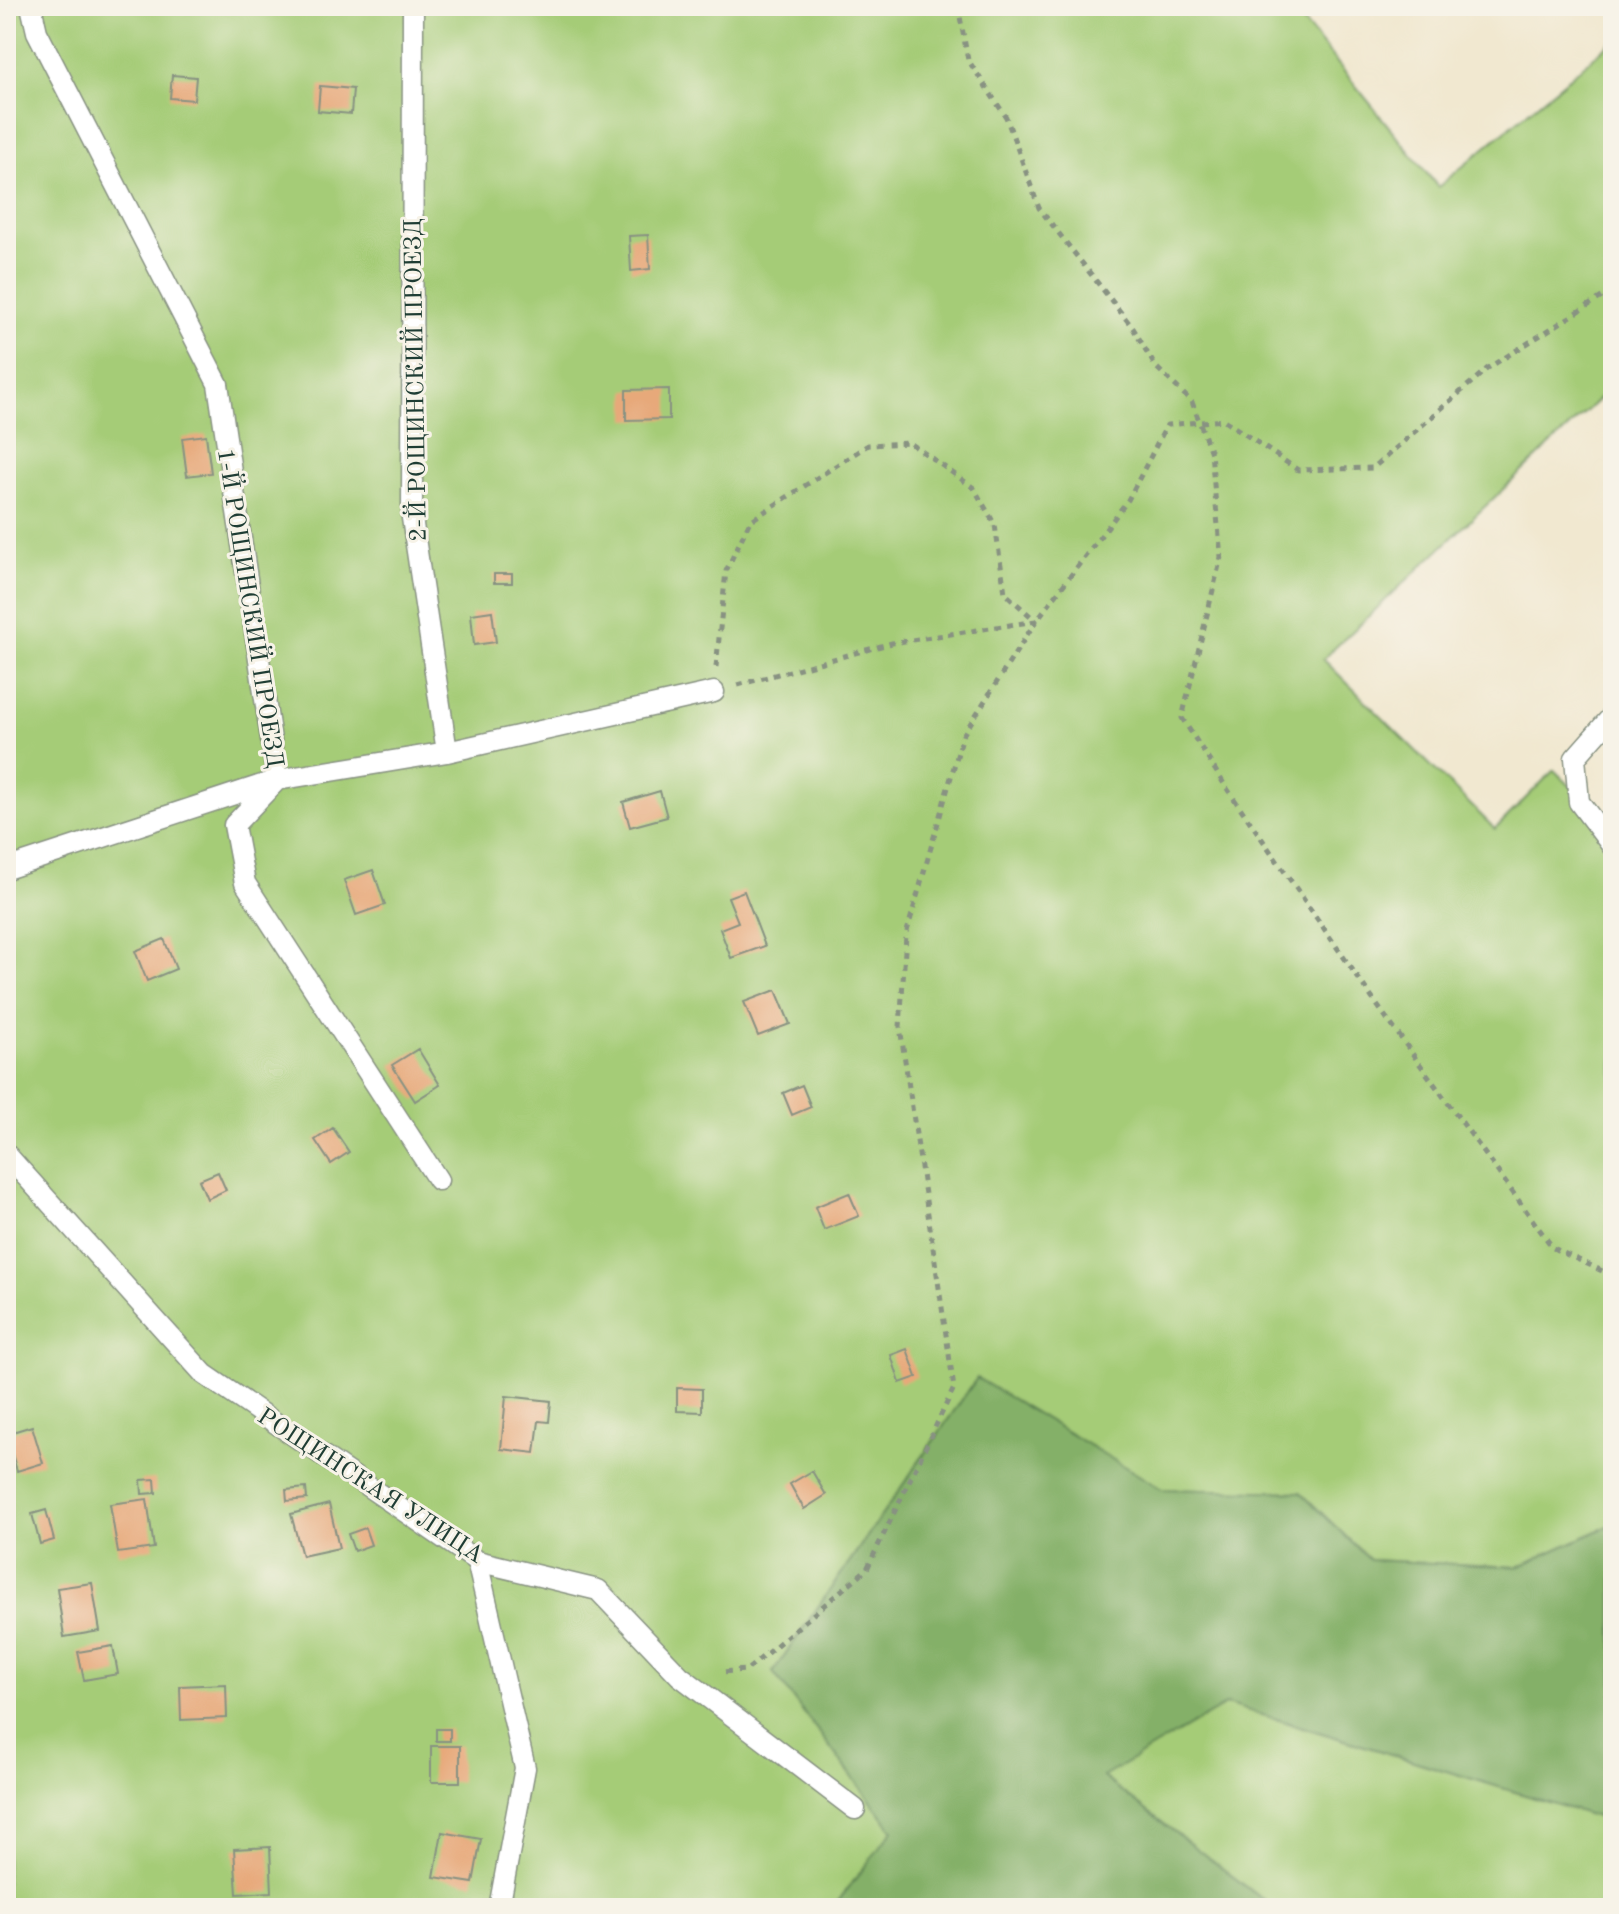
<svg xmlns="http://www.w3.org/2000/svg" width="1619" height="1914" font-family="'Old Standard TT',serif">
<style>
.green{fill:#a5cc77;stroke:#628456;stroke-width:2}
.forest{fill:#84b068;stroke:#52764e;stroke-width:2}
.building{fill:#e7a97a}
.lines{fill:none;stroke-linecap:round;stroke-linejoin:round}
.service-casing{stroke:#889282;stroke-width:23}
.path{stroke:#889282;stroke-width:5;stroke-dasharray:6 6;stroke-linecap:butt}
.service{stroke:#fff;stroke-width:20}
.labels{text-anchor:middle;stroke-width:6;stroke-linejoin:round;paint-order:stroke}
.street-label{font-size:24px;fill:#1f3d34;stroke:#f7f3e8}
</style>
<rect width="100%" height="100%" fill="#f7f3e8"/>
<filter id="ink" filterUnits="userSpaceOnUse"><feTurbulence type="fractalNoise" baseFrequency=".0125" numOctaves="2"/><feDisplacementMap in="SourceGraphic" scale="16" xChannelSelector="R" yChannelSelector="G"/><feConvolveMatrix kernelMatrix="1 2 1 2 8 2 1 2 1" color-interpolation-filters="sRGB"/></filter>
<filter id="wash" filterUnits="userSpaceOnUse"><feTurbulence type="fractalNoise" baseFrequency=".006" numOctaves="4" result="noise"/><feDisplacementMap in="SourceGraphic" scale="32" xChannelSelector="R" yChannelSelector="G"/><feGaussianBlur stdDeviation="1.8" result="paint"/><feColorMatrix in="noise" values="0 0 0 0 0 0 0 0 0 0 0 0 0 0 0 0 0 1.4 0 .05"/><feComposite in="paint" operator="in"/></filter>
<g filter="url(#wash)">
<rect width="100%" height="100%" fill="#f1e8d0"/>
<path class="green" d="M 6,6 L 1291,6 L 1438,187 L 1613,41 L 1613,386 L 1323,659 L 1495,829 L 1554,770 L 1613,827 L 1613,1524 L 1518,1567 L 1370,1560 L 1300,1492 L 1162,1490 L 977,1378 L 773,1672 L 893,1830 L 833,1908 L 6,1908 Z
M 1227,1704 L 1607,1820 L 1613,1818 L 1613,1908 L 1274,1908 L 1102,1777 Z"/>
<path class="forest" d="M 977,1378 L 1162,1489 L 1300,1492 L 1370,1560 L 1518,1567 L 1613,1524 L 1613,1818 L 1607,1820 L 1227,1704 L 1103,1777 L 1274,1908 L 833,1908 L 893,1830 L 773,1672 Z"/>
<g id="blocks">
<path class="building" d="M 172,75 L 196,77 L 194,100 L 170,98 Z
M 320,86 L 353,89 L 351,114 L 318,111 Z
M 648,235 L 650,269 L 631,271 L 629,236 Z
M 669,389 L 669,419 L 626,420 L 626,390 Z
M 206,435 L 211,473 L 187,476 L 182,438 Z
M 494,574 L 512,574 L 512,583 L 494,583 Z
M 492,611 L 496,642 L 474,645 L 471,614 Z
M 660,791 L 667,817 L 630,827 L 623,802 Z
M 373,870 L 385,905 L 356,915 L 344,880 Z
M 744,891 L 765,946 L 731,958 L 720,929 L 738,922 L 728,897 Z
M 164,939 L 176,969 L 147,981 L 135,951 Z
M 776,990 L 790,1024 L 758,1036 L 744,1002 Z
M 418,1049 L 440,1085 L 415,1101 L 392,1065 Z
M 802,1085 L 811,1107 L 792,1115 L 783,1093 Z
M 333,1128 L 349,1152 L 331,1164 L 315,1140 Z
M 218,1172 L 226,1190 L 207,1199 L 199,1180 Z
M 849,1193 L 859,1216 L 824,1230 L 815,1207 Z
M 907,1349 L 917,1377 L 900,1383 L 891,1355 Z
M 677,1388 L 702,1389 L 702,1412 L 677,1411 Z
M 506,1396 L 551,1401 L 549,1422 L 539,1421 L 535,1453 L 501,1449 Z
M 32,1426 L 43,1463 L 17,1471 L 6,1434 Z
M 812,1471 L 826,1495 L 804,1509 L 790,1484 Z
M 155,1479 L 156,1493 L 142,1494 L 141,1480 Z
M 306,1488 L 307,1499 L 287,1501 L 286,1490 Z
M 147,1499 L 154,1548 L 118,1553 L 110,1504 Z
M 329,1504 L 339,1548 L 302,1556 L 291,1514 Z
M 46,1510 L 54,1540 L 40,1544 L 32,1514 Z
M 365,1528 L 371,1545 L 354,1551 L 348,1534 Z
M 92,1583 L 100,1631 L 64,1637 L 57,1588 Z
M 113,1646 L 118,1674 L 84,1680 L 78,1652 Z
M 226,1684 L 227,1718 L 181,1720 L 180,1686 Z
M 436,1729 L 450,1729 L 450,1741 L 436,1741 Z
M 431,1746 L 460,1746 L 460,1782 L 431,1782 Z
M 442,1832 L 481,1839 L 473,1883 L 434,1877 Z
M 270,1847 L 272,1892 L 237,1894 L 234,1849 Z"/>
</g>
</g>
<g filter="url(#ink)">
<use href="#blocks" fill-opacity="0" stroke="#889282" stroke-width="2"/>
<g class="lines">
<g class="service-casing">
<path id="service" d="M 31,6 L 37,32 L 218,384 L 277,780 L 234,825 L 245,883 L 438,1180
M 413,6 L 412,518 L 447,752
M 1613,715 L 1575,758 L 1579,802 L 1613,847
M 6,869 L 277,780 L 447,752 L 714,692
M 6,1154 L 204,1374 L 477,1561 L 598,1590 L 680,1676 L 855,1809
M 477,1561 L 525,1768 L 499,1908"/>
</g>
<path class="path" d="M 958,6 L 968,60 L 1006,117 L 1039,208 L 1133,328 L 1155,366 L 1192,402 L 1211,453 L 1221,557 L 1182,718 L 1228,790 L 1372,998 L 1553,1248 L 1613,1276
M 716,667 L 726,571 L 750,521 L 868,445 L 910,443 L 974,488 L 995,525 L 1005,593 L 1036,621 L 963,735 L 906,935 L 900,1027 L 954,1388 L 867,1569 L 747,1670 L 720,1672
M 738,685 L 892,643 L 1036,621 L 1128,500 L 1167,425 L 1224,420 L 1298,470 L 1373,468 L 1488,368 L 1613,290"/>
<use href="#service" class="service"/>
</g>
</g>
<g class="labels">
<g class="street-label">
<text transform="translate(415 380) rotate(-91)" y="8">2-Й РОЩИНСКИЙ ПРОЕЗД</text>
<text transform="translate(251 608) rotate(81)" y="8">1-Й РОЩИНСКИЙ ПРОЕЗД</text>
<text transform="translate(371 1485) rotate(33)" y="8">РОЩИНСКАЯ УЛИЦА</text>
</g>
</g>
<rect width="1619" height="1914" fill="none" stroke="#f7f3e8" stroke-width="32"/>
</svg>
